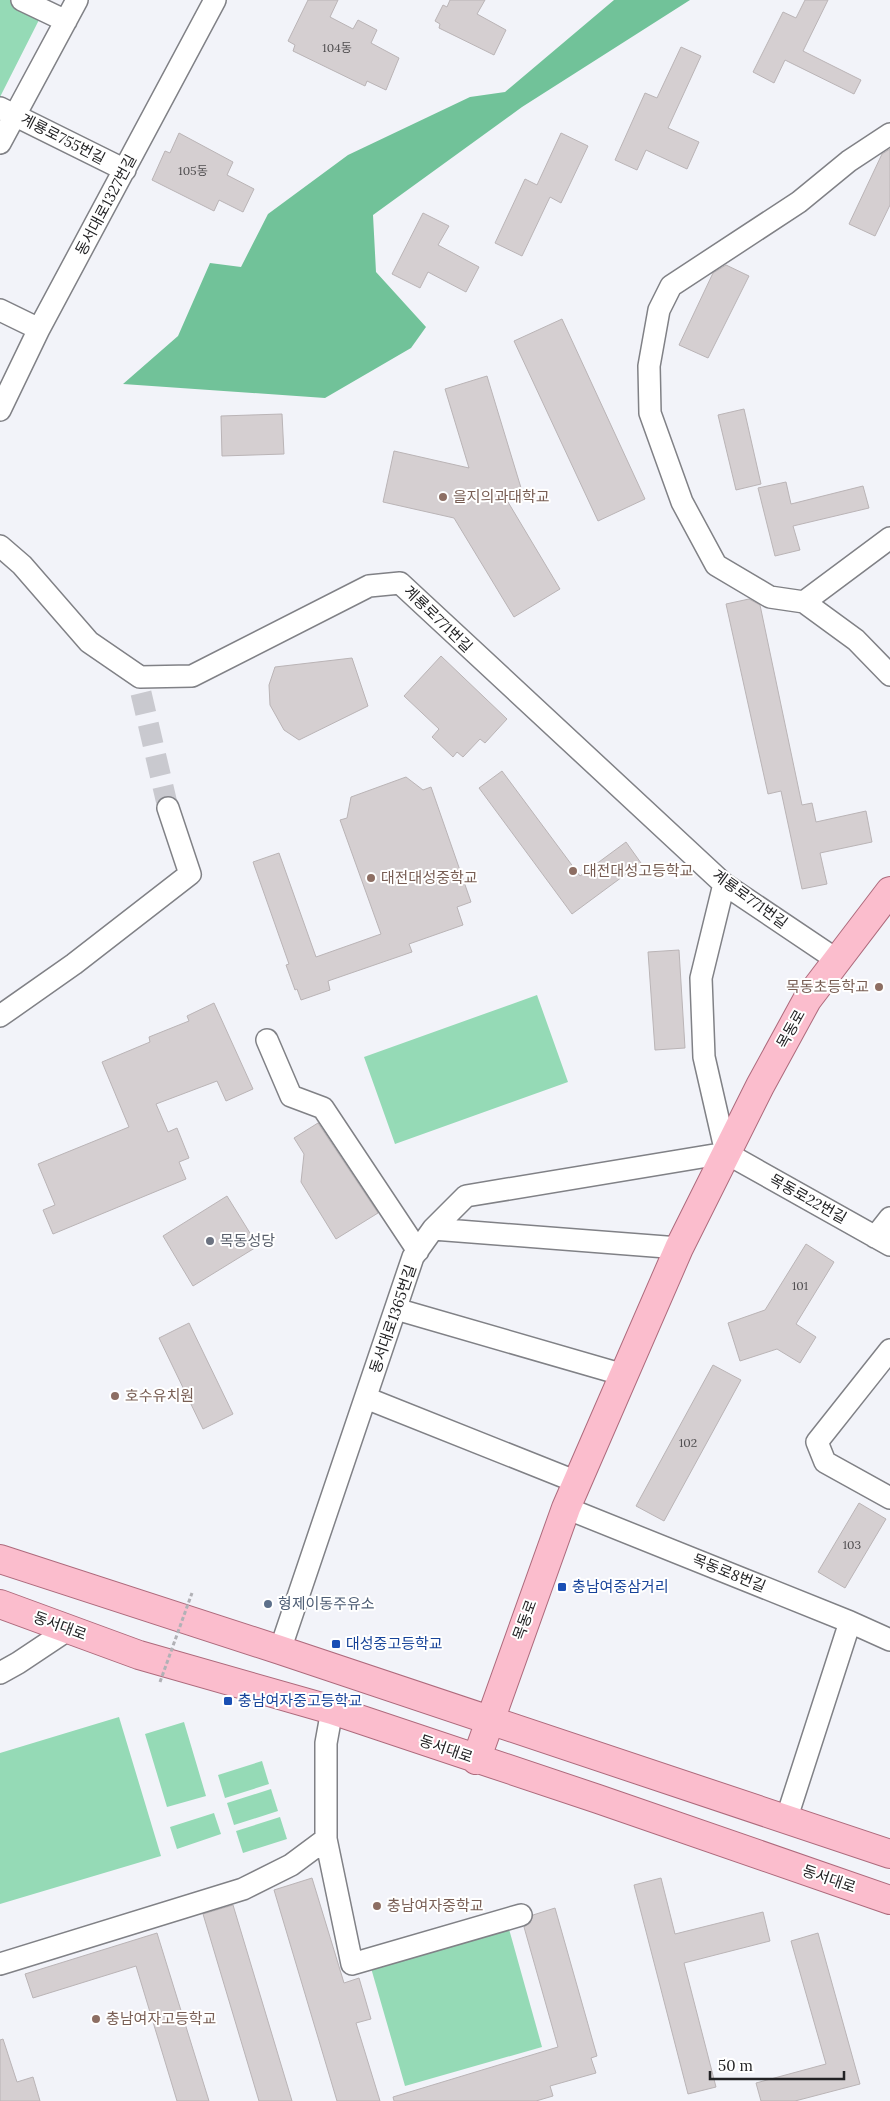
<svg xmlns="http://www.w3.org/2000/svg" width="890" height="2101" font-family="Lora,'Noto Sans KR',serif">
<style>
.green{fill:#95dab6}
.forest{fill:#71c299}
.building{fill:#d5cfd1;stroke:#bab4b6}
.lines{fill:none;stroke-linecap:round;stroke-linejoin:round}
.minor-tunnel{stroke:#c9c9cf;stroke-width:21;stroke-dasharray:21 11;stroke-linecap:butt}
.minor-casing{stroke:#808186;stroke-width:24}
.major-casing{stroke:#ad6a7c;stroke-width:30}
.minor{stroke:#fff;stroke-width:21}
.major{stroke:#fbbdcd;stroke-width:28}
.path-bridge{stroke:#b1b1b6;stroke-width:3;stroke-dasharray:4 2.5;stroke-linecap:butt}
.education-dot{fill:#8d6e63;stroke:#fff;stroke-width:2}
.worship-dot{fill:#6b7280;stroke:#fff;stroke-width:2}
.transit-dot{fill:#1a4fb4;stroke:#fff;stroke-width:2}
.service-dot{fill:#5c6f8a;stroke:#fff;stroke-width:2}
.labels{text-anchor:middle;stroke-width:4;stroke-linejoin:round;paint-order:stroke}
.number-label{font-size:12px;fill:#504e50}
.street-label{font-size:15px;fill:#232325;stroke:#fff}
.education-label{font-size:15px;fill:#785e54;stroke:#fff;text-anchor:start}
.worship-label{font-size:15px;fill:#5b616d;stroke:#fff;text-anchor:start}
.transit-label{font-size:15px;fill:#164399;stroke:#fff;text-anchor:start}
.service-label{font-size:15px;fill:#4e5e75;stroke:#fff;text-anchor:start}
</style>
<rect width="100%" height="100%" fill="#f2f3f9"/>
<path class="green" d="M 0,0 L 15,0 L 43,12 L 0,97 Z
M 537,995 L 568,1082 L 395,1144 L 364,1057 Z
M 119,1717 L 161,1856 L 0,1904 L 0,1753 Z
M 184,1722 L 206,1796 L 167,1807 L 145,1734 Z
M 262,1761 L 269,1784 L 225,1798 L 218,1775 Z
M 271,1789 L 278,1811 L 234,1825 L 227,1803 Z
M 214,1813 L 221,1834 L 177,1849 L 170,1827 Z
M 280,1817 L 287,1839 L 243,1853 L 236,1831 Z
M 509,1929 L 542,2047 L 405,2086 L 371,1968 Z"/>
<path class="forest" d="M 614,0 L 690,0 L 522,107 L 373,215 L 376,272 L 426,327 L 411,348 L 325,398 L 123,384 L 178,336 L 210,263 L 241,267 L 268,214 L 348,155 L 470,97 L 505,92 Z"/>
<path class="building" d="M 308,0 L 338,0 L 330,17 L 353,29 L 358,20 L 377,30 L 371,43 L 399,58 L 386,90 L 367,81 L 365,86 L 293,51 L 295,45 L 288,41 Z
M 450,0 L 485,0 L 477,14 L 506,30 L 494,55 L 439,28 L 440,24 L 435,21 L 443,5 L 447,7 Z
M 805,0 L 828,0 L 803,51 L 861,80 L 854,94 L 785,60 L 774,83 L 753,72 L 783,12 L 796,18 Z
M 681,47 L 701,56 L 668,128 L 699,142 L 687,169 L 646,150 L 637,170 L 615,160 L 645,93 L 657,98 Z
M 179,133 L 233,162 L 227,175 L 254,189 L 243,212 L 219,200 L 214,211 L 152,180 L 165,151 L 170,153 Z
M 561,133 L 588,146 L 561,203 L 550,197 L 522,256 L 495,243 L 525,179 L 537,185 Z
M 890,149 L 890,205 L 875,236 L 849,224 L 882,154 Z
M 423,213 L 449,226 L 438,245 L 479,267 L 466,292 L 428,272 L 420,288 L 392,274 Z
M 726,265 L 749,276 L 708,358 L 679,345 L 713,273 Z
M 562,319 L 645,499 L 598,521 L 514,341 Z
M 487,376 L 525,501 L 505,497 L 560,589 L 514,617 L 454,518 L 383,502 L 394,451 L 469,468 L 445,389 Z
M 744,409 L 761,484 L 736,490 L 718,415 Z
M 282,414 L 284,454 L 222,456 L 221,416 Z
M 786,482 L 791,504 L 863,486 L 869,508 L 793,526 L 800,550 L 775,556 L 758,488 Z
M 749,599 L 760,605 L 802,805 L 812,803 L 816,822 L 866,811 L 872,842 L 820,853 L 827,884 L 802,889 L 781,791 L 768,794 L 726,604 Z
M 441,656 L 507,719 L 485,743 L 480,739 L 463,757 L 457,752 L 453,757 L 432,737 L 439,729 L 404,696 Z
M 352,658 L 368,706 L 299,740 L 284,730 L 270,705 L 269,685 L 275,667 Z
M 502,771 L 580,876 L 626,842 L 641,863 L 572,914 L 479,788 Z
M 406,777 L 423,790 L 431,787 L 471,902 L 457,907 L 463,925 L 409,944 L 412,952 L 328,981 L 330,990 L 301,1000 L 297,989 L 295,990 L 286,965 L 289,964 L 253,862 L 279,853 L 316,957 L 381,934 L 340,820 L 347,818 L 351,797 Z
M 679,950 L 685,1048 L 655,1050 L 648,952 Z
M 214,1003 L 253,1089 L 226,1101 L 217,1081 L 156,1104 L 168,1132 L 177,1128 L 189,1158 L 179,1162 L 186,1179 L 53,1234 L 43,1210 L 55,1205 L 38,1164 L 129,1127 L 102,1062 L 150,1042 L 149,1037 L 189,1021 L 187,1016 Z
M 318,1123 L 378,1213 L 336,1239 L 301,1182 L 304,1154 L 294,1138 Z
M 227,1196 L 258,1246 L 193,1286 L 163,1236 Z
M 806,1244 L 834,1262 L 796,1324 L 816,1337 L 800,1363 L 777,1349 L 740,1361 L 728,1323 L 765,1310 Z
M 189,1323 L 233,1414 L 203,1429 L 159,1338 Z
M 713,1365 L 741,1380 L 664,1521 L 636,1506 Z
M 859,1503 L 886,1519 L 845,1588 L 818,1572 Z
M 312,1878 L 344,1983 L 359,1978 L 371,2019 L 356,2023 L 380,2101 L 337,2101 L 274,1890 Z
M 661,1878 L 675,1934 L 763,1912 L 770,1941 L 684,1963 L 716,2087 L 688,2094 L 634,1885 Z
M 233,1905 L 292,2101 L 259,2101 L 203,1914 Z
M 555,1908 L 597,2056 L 591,2058 L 596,2073 L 550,2086 L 553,2096 L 536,2101 L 394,2101 L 393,2097 L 558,2047 L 524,1927 L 530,1923 L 533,1915 Z
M 157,1933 L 209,2101 L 177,2101 L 136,1966 L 33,1998 L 25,1974 Z
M 818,1933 L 860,2084 L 795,2101 L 761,2101 L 756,2083 L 826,2064 L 791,1941 Z
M 3,2039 L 17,2082 L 33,2077 L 40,2101 L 0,2101 L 0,2040 Z"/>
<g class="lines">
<path class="minor-tunnel" d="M 141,693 L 168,808"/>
<g class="minor-casing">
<path id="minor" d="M 22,0 L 66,21
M 0,108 L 125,170
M 890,134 L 849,161 L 799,202 L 671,286 L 659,310 L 649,366 L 650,413 L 682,502 L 716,565 L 770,597 L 804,602 L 856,640 L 890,675
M 0,143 L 77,0
M 0,310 L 39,329
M 0,410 L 39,329 L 215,0
M 0,546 L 22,565 L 89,642 L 140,677 L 192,676 L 369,586 L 400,583 L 724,884 L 837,960
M 804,602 L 890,538
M 724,884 L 701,978 L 704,1057 L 726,1153
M 0,1016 L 74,964 L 190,874 L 168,808
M 267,1040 L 291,1096 L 323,1108 L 418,1251
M 726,1153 L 890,1245
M 433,1229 L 679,1248
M 875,1237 L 890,1218
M 396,1309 L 624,1375
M 890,1350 L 817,1442 L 825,1462 L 890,1498
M 366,1398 L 577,1482
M 566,1508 L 850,1622 L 890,1640
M 280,1650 L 413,1257 L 433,1229 L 466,1196 L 726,1153
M 0,1673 L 18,1663 L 69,1629
M 786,1820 L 850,1622
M 326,1839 L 352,1964 L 521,1915
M 0,1964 L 243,1889 L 291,1865 L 326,1839 L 326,1743 L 332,1710"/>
</g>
<g class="major-casing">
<path id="major" d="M 0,1559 L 280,1650 L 890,1854
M 0,1604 L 139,1655 L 332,1710 L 598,1799 L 890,1900
M 476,1760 L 566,1508 L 679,1248 L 760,1086 L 807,1000 L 890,891"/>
</g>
<use href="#minor" class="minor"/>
<use href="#major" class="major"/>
<path class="path-bridge" d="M 160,1682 L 192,1593"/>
</g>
<g class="education-dot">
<circle cx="443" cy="497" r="5"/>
<circle cx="573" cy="871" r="5"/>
<circle cx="371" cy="878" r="5"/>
<circle cx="879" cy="987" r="5"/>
<circle cx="115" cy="1396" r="5"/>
<circle cx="377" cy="1906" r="5"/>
<circle cx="96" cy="2019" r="5"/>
</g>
<circle class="worship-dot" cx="210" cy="1241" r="5"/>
<g class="transit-dot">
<rect x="557" y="1582" width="10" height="10" rx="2.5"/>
<rect x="331" y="1639" width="10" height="10" rx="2.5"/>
<rect x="223" y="1696" width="10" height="10" rx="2.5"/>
</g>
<circle class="service-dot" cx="268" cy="1604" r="5"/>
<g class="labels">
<g class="number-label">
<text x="337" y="52">104동</text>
<text x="193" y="175">105동</text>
<text x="800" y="1290">101</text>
<text x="688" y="1447">102</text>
<text x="852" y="1549">103</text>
</g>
<g class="street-label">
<text transform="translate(63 139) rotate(27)" y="5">계룡로755번길</text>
<text transform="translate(106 205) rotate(-62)" y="5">동서대로1327번길</text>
<text transform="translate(438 619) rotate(44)" y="5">계룡로771번길</text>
<text transform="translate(750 899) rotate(36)" y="5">계룡로771번길</text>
<text transform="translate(791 1029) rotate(-61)" y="5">목동로</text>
<text transform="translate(808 1199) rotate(29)" y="5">목동로22번길</text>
<text transform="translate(393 1319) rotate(-71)" y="5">동서대로1365번길</text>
<text transform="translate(729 1573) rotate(22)" y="5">목동로8번길</text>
<text transform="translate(525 1620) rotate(-70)" y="5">목동로</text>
<text transform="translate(60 1626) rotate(20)" y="5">동서대로</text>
<text transform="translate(446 1749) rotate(19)" y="5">동서대로</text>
<text transform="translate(829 1879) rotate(19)" y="5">동서대로</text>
</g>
<g class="education-label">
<text x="453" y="502">을지의과대학교</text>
<text x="583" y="876">대전대성고등학교</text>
<text x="381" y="883">대전대성중학교</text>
<text x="869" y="992" text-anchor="end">목동초등학교</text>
<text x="125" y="1401">호수유치원</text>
<text x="387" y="1911">충남여자중학교</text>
<text x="106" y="2024">충남여자고등학교</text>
</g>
<g class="worship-label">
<text x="220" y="1246">목동성당</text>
</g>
<g class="transit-label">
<text x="572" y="1592">충남여중삼거리</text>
<text x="346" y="1649">대성중고등학교</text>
<text x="238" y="1706">충남여자중고등학교</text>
</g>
<g class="service-label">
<text x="278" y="1609">형제이동주유소</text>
</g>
</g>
<path d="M710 2071v8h134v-8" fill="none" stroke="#232325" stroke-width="2.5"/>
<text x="718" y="2071" font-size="15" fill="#232325" stroke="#ffffff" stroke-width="4" paint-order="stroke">50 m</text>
</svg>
